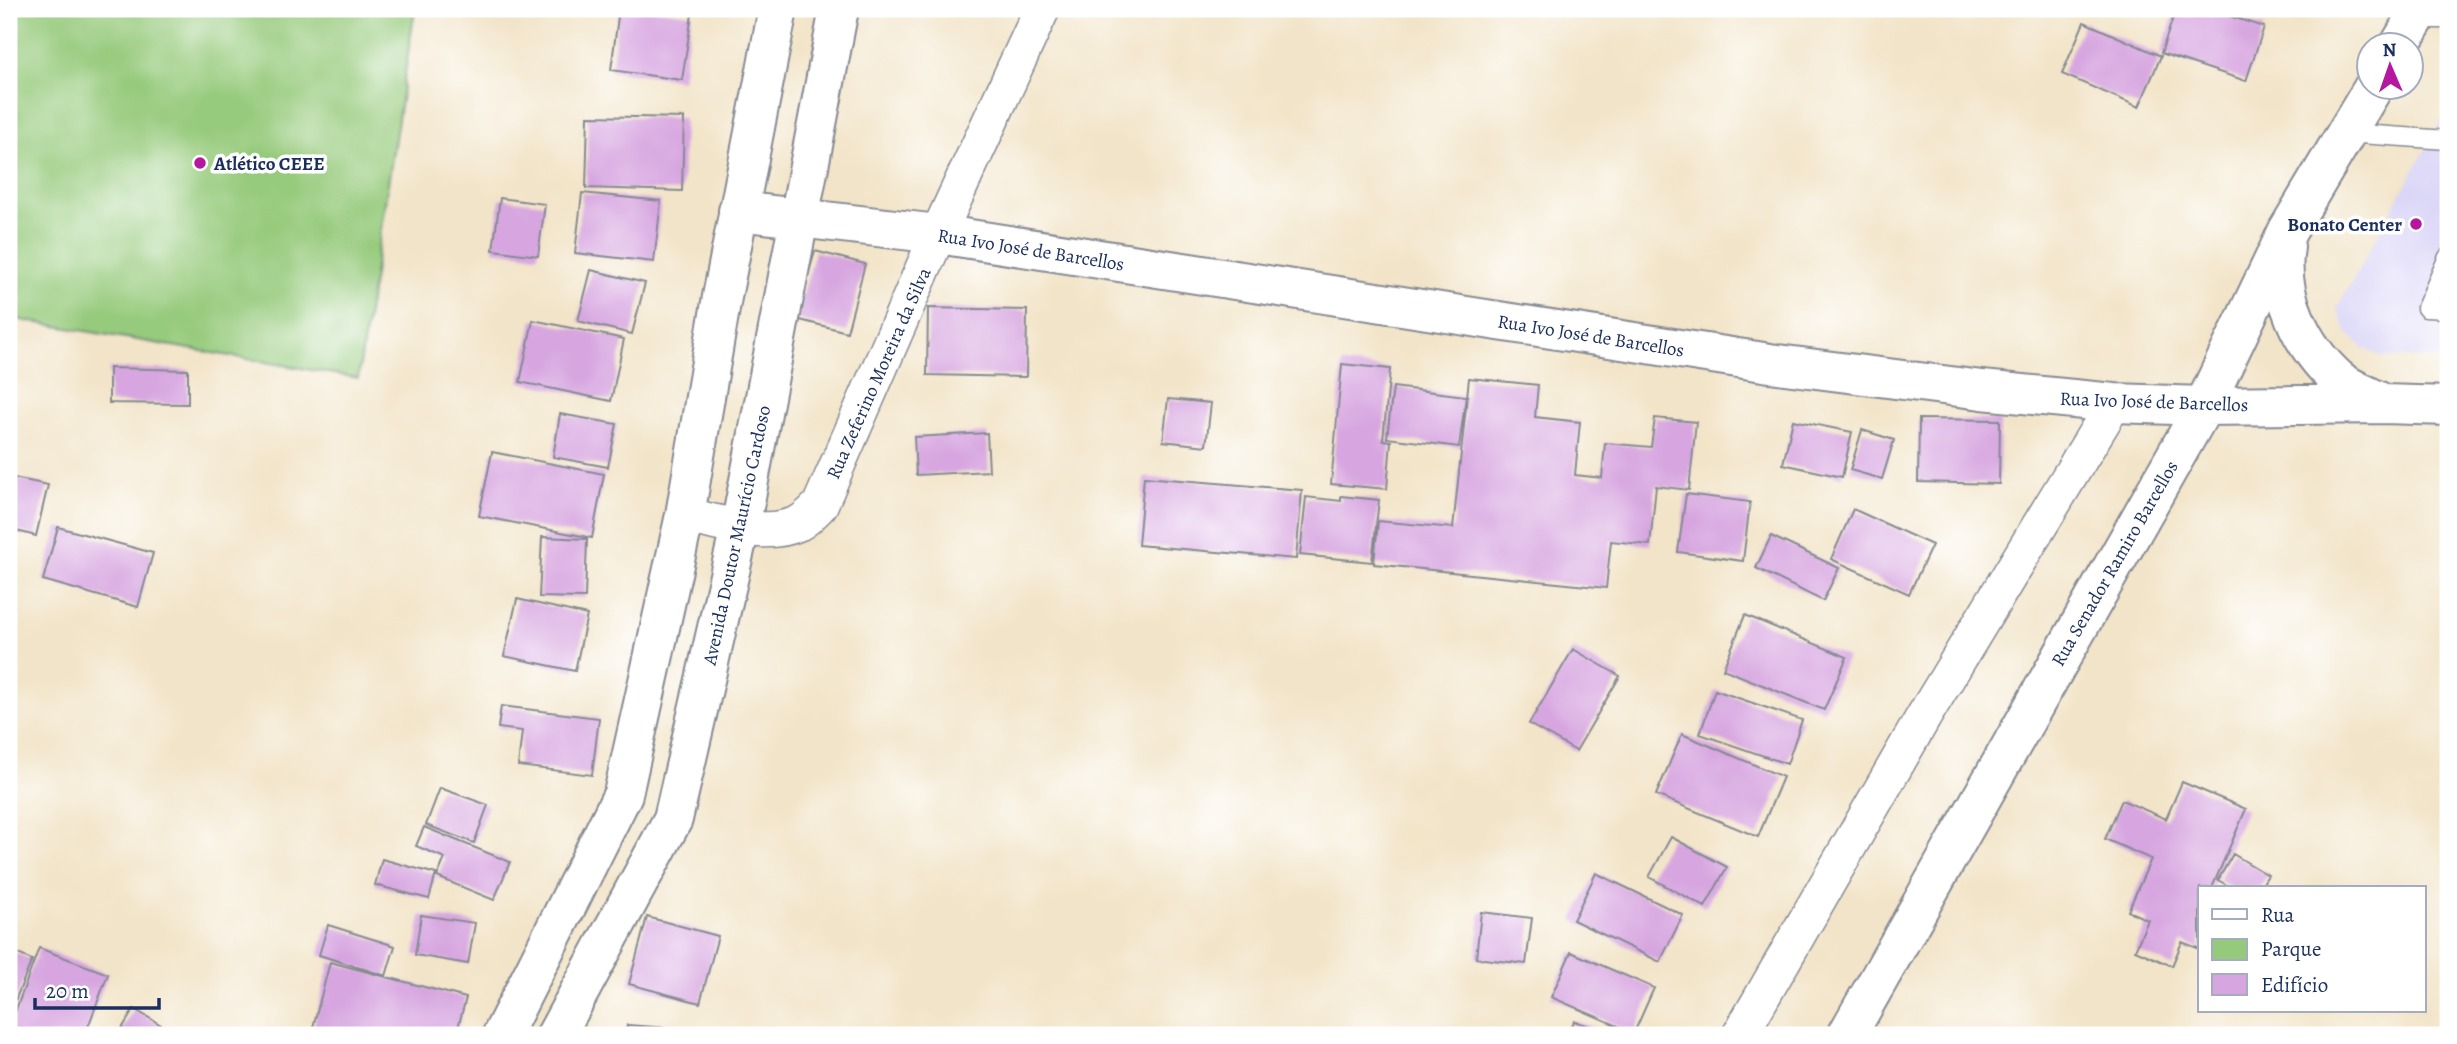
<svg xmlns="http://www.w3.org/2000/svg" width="2457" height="1044" font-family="Alegreya,serif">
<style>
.built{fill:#dad6f7}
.green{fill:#96ca7b;stroke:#587c6c;stroke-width:2}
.building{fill:#d7a6e0}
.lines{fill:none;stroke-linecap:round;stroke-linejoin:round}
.lane-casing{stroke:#868a93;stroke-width:21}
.street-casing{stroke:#868a93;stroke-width:38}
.secondary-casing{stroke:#868a93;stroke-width:42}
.lane{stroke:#fff;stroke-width:18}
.street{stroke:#fff;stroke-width:35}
.secondary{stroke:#fff;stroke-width:38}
.poi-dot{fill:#b5179e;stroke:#fff;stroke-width:2.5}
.labels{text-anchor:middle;stroke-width:7;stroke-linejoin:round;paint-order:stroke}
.poi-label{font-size:19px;font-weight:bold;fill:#1b2f5e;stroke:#fff;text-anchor:start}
.street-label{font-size:19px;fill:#1b2f5e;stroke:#fff}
</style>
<rect width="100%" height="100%" fill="#fff"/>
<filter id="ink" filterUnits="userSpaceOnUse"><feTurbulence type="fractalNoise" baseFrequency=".0143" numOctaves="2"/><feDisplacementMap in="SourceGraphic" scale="14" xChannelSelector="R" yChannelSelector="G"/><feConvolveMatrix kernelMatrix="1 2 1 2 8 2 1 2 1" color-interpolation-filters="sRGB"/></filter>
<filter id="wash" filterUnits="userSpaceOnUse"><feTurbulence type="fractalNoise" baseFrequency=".00686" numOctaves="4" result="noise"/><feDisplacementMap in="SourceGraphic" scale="28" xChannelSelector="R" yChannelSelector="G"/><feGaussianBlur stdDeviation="1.57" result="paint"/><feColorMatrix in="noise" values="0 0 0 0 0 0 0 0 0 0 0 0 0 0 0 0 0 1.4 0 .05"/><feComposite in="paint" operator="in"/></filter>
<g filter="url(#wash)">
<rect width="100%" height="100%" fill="#f2e4c8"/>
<path class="built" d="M 2448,109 L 2448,359 L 2381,357 L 2363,348 L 2346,331 L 2337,308 Z"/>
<path class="green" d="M 9,9 L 415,9 L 358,378 L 9,318 Z"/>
<g id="blocks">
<path class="building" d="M 619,9 L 652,9 L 692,14 L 682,80 L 611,70 Z
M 2176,9 L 2207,9 L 2264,27 L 2246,81 L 2161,53 Z
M 2084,22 L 2161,56 L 2139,107 L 2062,74 Z
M 588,116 L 684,118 L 682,191 L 586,188 Z
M 582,193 L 661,201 L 654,262 L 575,253 Z
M 500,198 L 545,204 L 538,256 L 493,250 Z
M 815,251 L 865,264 L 847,332 L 796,319 Z
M 591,270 L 645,283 L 632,334 L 578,321 Z
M 928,308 L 1027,310 L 1026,377 L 927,375 Z
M 533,320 L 624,339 L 611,401 L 520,382 Z
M 1342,364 L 1390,369 L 1383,440 L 1391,441 L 1387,489 L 1331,484 Z
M 109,368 L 188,370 L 188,404 L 109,403 Z
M 1469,378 L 1538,385 L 1535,417 L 1580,422 L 1575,475 L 1602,478 L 1605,443 L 1651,447 L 1655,418 L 1696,422 L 1689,490 L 1656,486 L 1650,545 L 1611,541 L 1606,588 L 1374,564 L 1378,521 L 1453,528 Z
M 1393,387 L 1466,396 L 1459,447 L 1387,438 Z
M 1168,399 L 1211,403 L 1206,446 L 1163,441 Z
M 560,414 L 617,424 L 608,467 L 553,457 Z
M 1919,419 L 2000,420 L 1999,484 L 1918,482 Z
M 1793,420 L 1852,432 L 1842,477 L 1783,464 Z
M 1862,430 L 1894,440 L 1882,479 L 1850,470 Z
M 987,433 L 989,471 L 916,475 L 914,437 Z
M 492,452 L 604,474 L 592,538 L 479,516 Z
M 9,477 L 48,485 L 36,536 L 9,529 Z
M 1144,477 L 1302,490 L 1296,559 L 1138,545 Z
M 1686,494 L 1750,502 L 1743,561 L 1678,552 Z
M 1341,496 L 1379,500 L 1372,562 L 1300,555 L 1306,497 L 1341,501 Z
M 1853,509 L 1932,545 L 1909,594 L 1831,559 Z
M 58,527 L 153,553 L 138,607 L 43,580 Z
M 1771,536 L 1839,568 L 1823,601 L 1756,568 Z
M 542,537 L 587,539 L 585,598 L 539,597 Z
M 517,599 L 587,615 L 575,671 L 504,656 Z
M 1745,615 L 1847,657 L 1824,710 L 1723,669 Z
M 1573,649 L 1620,676 L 1576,751 L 1529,724 Z
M 1715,690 L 1802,720 L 1787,764 L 1700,734 Z
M 501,706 L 599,718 L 592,775 L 518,766 L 522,731 L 498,728 Z
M 1682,734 L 1783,777 L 1758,837 L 1656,795 Z
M 2182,782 L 2246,809 L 2212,888 L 2200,888 L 2200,949 L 2182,942 L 2172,966 L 2135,950 L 2148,920 L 2128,911 L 2151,859 L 2105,839 L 2122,800 L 2166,819 Z
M 440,788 L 488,805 L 474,843 L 426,825 Z
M 424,827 L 510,862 L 494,900 L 437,877 L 445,858 L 416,846 Z
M 1671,837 L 1727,867 L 1705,907 L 1649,877 Z
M 2233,854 L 2268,875 L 2260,888 L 2232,888 L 2218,880 Z
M 382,859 L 436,874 L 429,899 L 375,885 Z
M 1596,873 L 1683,915 L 1660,962 L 1573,920 Z
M 1481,912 L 1532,918 L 1526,964 L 1476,958 Z
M 421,915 L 475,923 L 468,964 L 415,955 Z
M 647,917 L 718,936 L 700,1003 L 629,984 Z
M 328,925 L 395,946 L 386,976 L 319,955 Z
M 39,948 L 108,974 L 85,1035 L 9,1035 L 9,1028 Z
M 9,950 L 32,960 L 9,1015 Z
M 1571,952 L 1654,988 L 1634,1033 L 1551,997 Z
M 330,962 L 466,998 L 456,1035 L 311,1035 Z
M 134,1009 L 178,1035 L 118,1035 Z
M 1574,1021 L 1618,1035 L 1569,1035 Z
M 627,1025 L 722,1032 L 721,1035 L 626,1035 Z"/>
</g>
</g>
<g filter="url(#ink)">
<use href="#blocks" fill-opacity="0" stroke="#868a93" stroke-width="2"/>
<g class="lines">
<g class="lane-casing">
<path id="lane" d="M 2415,19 L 2448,19
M 2345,133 L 2448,140
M 2448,257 L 2426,308 L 2448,309"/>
</g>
<g class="street-casing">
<path id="street" d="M 685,515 C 720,523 765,539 799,523 C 807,519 814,511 820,505 L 938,234 L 1042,9
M 1740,1035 L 1924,716 L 2114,403"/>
</g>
<g class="secondary-casing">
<path id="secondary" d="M 2399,46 L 2421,9
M 738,211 L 938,234 L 1770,363 L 1982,390 L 2114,403 L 2204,406 L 2384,404 L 2448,406
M 2285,247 C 2277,295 2302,347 2338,379 C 2350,389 2368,395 2382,403
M 502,1035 L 623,794 L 685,515 L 722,297 L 778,9
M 556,1035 L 673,819 L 740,528 L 839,9
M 1847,1035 L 2204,406 L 2288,230 L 2373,88"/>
</g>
<use href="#lane" class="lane"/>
<use href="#street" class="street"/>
<use href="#secondary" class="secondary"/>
</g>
</g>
<g class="poi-dot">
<circle cx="200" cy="163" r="7"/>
<circle cx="2416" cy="224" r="7"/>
</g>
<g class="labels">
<g class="poi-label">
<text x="214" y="170">Atlético CEEE</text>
<text x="2402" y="231" text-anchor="end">Bonato Center</text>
</g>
<g class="street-label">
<text transform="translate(1031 249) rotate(9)" y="7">Rua Ivo José de Barcellos</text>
<text transform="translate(1591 335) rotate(9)" y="7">Rua Ivo José de Barcellos</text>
<text transform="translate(878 373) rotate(-66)" y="7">Rua Zeferino Moreira da Silva</text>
<text transform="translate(2154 401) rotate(2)" y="7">Rua Ivo José de Barcellos</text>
<text transform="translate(736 535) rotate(-78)" y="7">Avenida Doutor Maurício Cardoso</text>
<text transform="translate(2114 563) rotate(-60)" y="7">Rua Senador Ramiro Barcellos</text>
</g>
</g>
<rect width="2457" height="1044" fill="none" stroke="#fff" stroke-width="35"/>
<rect x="2198" y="886" width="228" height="126" fill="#ffffff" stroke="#a4acbf" stroke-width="2"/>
<rect x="2212" y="909" width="35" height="10" fill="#ffffff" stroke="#a4acbf" stroke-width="2"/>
<text x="2261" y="922" font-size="21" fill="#1b2f5e">Rua</text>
<rect x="2212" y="939" width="35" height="21" fill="#96ca7b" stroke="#a4acbf" stroke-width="2"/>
<text x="2261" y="956" font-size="21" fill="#1b2f5e">Parque</text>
<rect x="2212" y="974" width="35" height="21" fill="#d7a6e0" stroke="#a4acbf" stroke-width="2"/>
<text x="2261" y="992" font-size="21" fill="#1b2f5e">Edifício</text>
<g transform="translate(2390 66) rotate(358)"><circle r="33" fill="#ffffff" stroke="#a4acbf" stroke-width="2"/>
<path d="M0-5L12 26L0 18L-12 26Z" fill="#b5179e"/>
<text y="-10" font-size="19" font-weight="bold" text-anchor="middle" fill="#1b2f5e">N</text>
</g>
<path d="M35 998v10h124v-10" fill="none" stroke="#1b2f5e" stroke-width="3.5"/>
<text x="46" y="998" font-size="21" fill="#1b2f5e" stroke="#ffffff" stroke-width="5" paint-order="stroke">20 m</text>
</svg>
